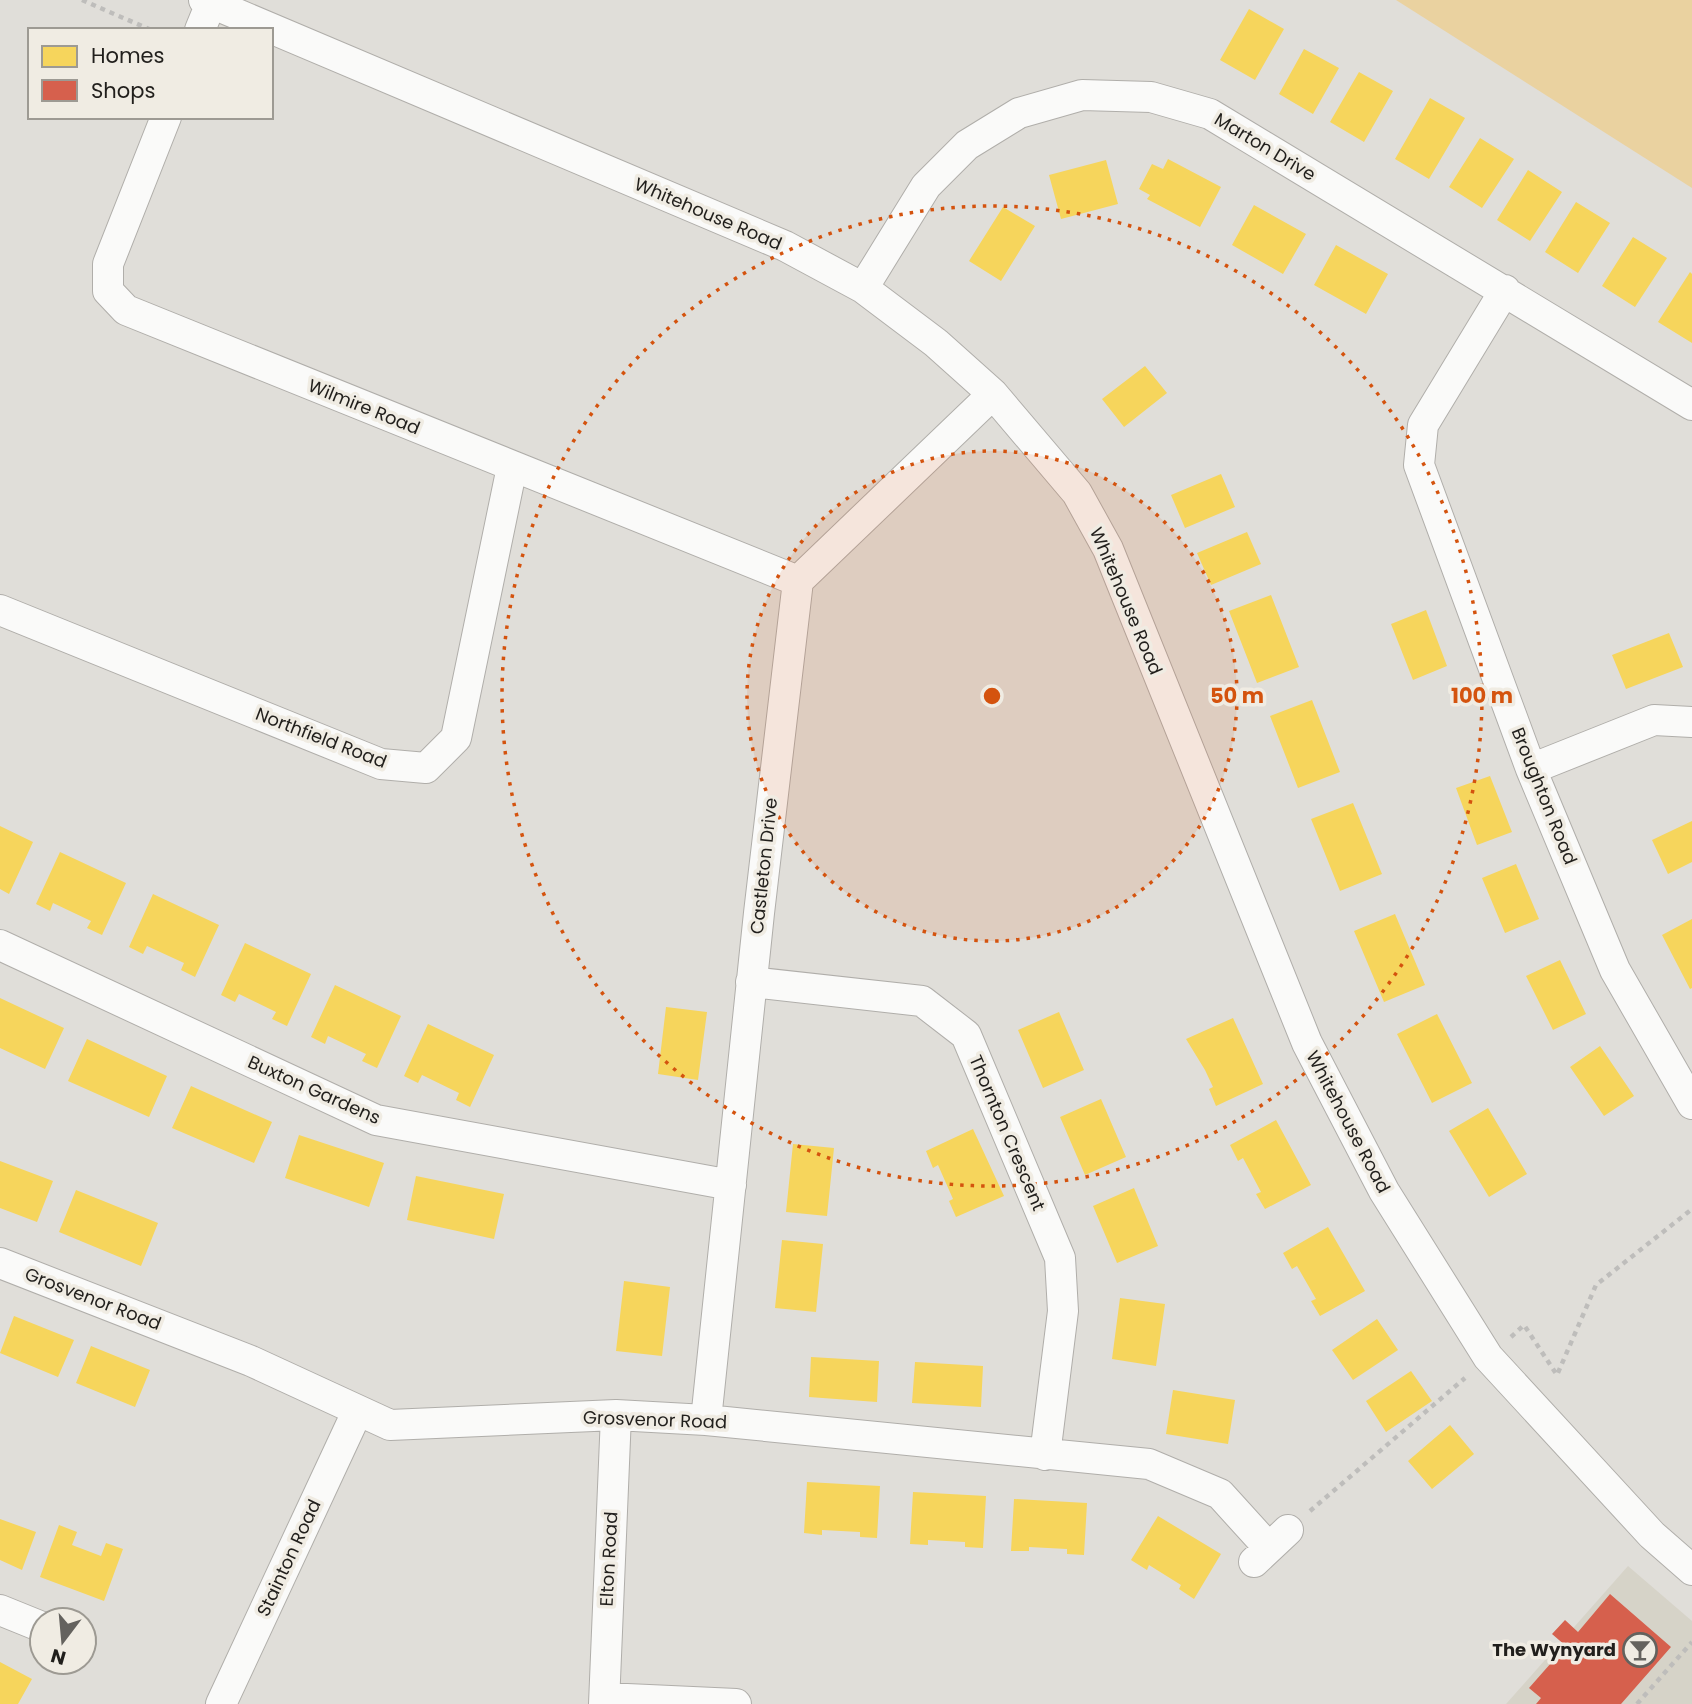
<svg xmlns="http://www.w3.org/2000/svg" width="1692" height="1704" font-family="Poppins,sans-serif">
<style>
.built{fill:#d6d3c8}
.green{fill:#ead2a0}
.homes{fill:#f6d55c}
.shops{fill:#d6604d}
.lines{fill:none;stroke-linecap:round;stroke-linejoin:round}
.street-casing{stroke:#b0aeaa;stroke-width:32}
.path{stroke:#bebdbb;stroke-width:4.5;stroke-dasharray:5 5;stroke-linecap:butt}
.street{stroke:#fafaf9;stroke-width:30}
.ring{fill:none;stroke:#d4530e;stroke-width:3.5;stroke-dasharray:3.5 7}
.labels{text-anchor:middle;stroke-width:7;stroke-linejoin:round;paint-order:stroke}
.street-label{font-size:18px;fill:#211f1c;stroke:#f0ece3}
.poi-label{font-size:18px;font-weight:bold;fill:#211f1c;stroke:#f0ece3;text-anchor:end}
.centre{fill:#d4530e;stroke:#f0ece3;stroke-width:3.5}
.ring-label{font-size:21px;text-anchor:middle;font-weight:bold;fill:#d4530e;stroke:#f0ece3;stroke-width:7;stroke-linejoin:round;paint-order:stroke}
</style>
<rect width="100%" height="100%" fill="#e0ded9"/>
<path class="built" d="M 1628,1566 L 1692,1621 L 1692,1704 L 1506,1704 Z"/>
<path class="green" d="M 1396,0 L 1692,0 L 1692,188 Z"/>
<path class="homes" d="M 1249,9 L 1284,29 L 1255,80 L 1220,60 Z
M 1304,49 L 1339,68 L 1313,114 L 1279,94 Z
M 1359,72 L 1393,91 L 1364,142 L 1330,122 Z
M 1430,98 L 1465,118 L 1429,179 L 1395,159 Z
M 1480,138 L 1514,159 L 1482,208 L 1449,187 Z
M 1168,159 L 1221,187 L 1200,227 L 1147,199 L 1150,195 L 1139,189 L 1152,164 L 1163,169 Z
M 1106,160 L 1118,204 L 1061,219 L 1049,175 Z
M 1528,170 L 1562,192 L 1530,241 L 1497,220 Z
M 1576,202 L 1610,223 L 1578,273 L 1545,252 Z
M 1254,205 L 1306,234 L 1283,274 L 1232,245 Z
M 1003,207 L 1035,226 L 1001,281 L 969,261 Z
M 1633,237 L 1667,258 L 1635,307 L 1602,286 Z
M 1336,245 L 1388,274 L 1366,314 L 1314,285 Z
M 1690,272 L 1692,274 L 1692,343 L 1658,322 Z
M 1145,366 L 1167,393 L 1124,427 L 1102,399 Z
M 1221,474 L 1235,507 L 1185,528 L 1171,495 Z
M 1247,532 L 1261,564 L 1211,585 L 1197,553 Z
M 1271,595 L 1299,667 L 1257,683 L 1229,611 Z
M 1426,610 L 1447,666 L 1413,680 L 1391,624 Z
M 1669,633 L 1683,667 L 1626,689 L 1612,655 Z
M 1312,700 L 1340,772 L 1298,788 L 1270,716 Z
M 1490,776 L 1512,832 L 1477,845 L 1456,788 Z
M 1353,803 L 1382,874 L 1340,891 L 1311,819 Z
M 1692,821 L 1692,862 L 1668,874 L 1652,840 Z
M 0,826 L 33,842 L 9,894 L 0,889 Z
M 60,852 L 126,883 L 102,935 L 87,928 L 91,921 L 53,903 L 50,911 L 36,904 Z
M 1516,864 L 1539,919 L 1505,933 L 1482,878 Z
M 153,894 L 219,925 L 195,977 L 181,970 L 184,963 L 147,946 L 143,954 L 129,947 Z
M 1395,914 L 1425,985 L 1384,1002 L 1354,931 Z
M 1692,919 L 1692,988 L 1690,989 L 1662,935 Z
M 245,943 L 311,974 L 287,1026 L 272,1019 L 276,1012 L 239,994 L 235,1002 L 221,995 Z
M 1560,960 L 1586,1014 L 1553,1030 L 1526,976 Z
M 335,985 L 401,1016 L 377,1068 L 362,1061 L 366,1054 L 328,1036 L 325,1044 L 311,1037 Z
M 0,998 L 64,1028 L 45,1069 L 0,1048 Z
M 666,1007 L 707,1012 L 698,1080 L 658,1074 Z
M 1059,1012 L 1084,1070 L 1043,1088 L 1018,1030 Z
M 1437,1014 L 1472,1083 L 1432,1103 L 1397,1034 Z
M 1233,1018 L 1263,1084 L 1216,1106 L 1209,1089 L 1213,1087 L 1205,1070 L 1186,1039 Z
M 428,1024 L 494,1055 L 470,1107 L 456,1100 L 459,1093 L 422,1075 L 418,1083 L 404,1076 Z
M 87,1039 L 167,1076 L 149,1117 L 68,1081 Z
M 1600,1046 L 1634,1096 L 1604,1116 L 1570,1067 Z
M 191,1086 L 272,1122 L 254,1163 L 172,1128 Z
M 1101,1099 L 1126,1157 L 1085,1175 L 1060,1117 Z
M 1488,1108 L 1527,1174 L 1489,1197 L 1449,1131 Z
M 1276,1120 L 1311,1185 L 1265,1209 L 1256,1194 L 1261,1192 L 1243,1158 L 1238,1161 L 1230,1145 Z
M 973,1129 L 1004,1196 L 956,1217 L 949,1201 L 953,1199 L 938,1165 L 933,1168 L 926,1151 Z
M 299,1135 L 384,1163 L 369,1207 L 285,1178 Z
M 793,1144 L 834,1148 L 827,1216 L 786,1212 Z
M 0,1161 L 53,1181 L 37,1222 L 0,1208 Z
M 416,1176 L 504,1194 L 494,1239 L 407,1220 Z
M 1134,1188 L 1158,1246 L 1117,1263 L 1093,1206 Z
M 76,1190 L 158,1223 L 141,1266 L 59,1232 Z
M 1328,1227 L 1365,1291 L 1320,1316 L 1311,1301 L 1316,1299 L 1297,1266 L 1292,1269 L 1283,1253 Z
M 782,1240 L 823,1244 L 816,1312 L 775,1308 Z
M 624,1281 L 670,1287 L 662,1356 L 616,1351 Z
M 1120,1298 L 1165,1304 L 1156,1366 L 1112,1359 Z
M 14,1316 L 74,1340 L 58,1377 L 0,1353 Z
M 1377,1319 L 1398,1350 L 1353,1380 L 1332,1350 Z
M 91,1346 L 150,1370 L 135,1407 L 76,1383 Z
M 811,1357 L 879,1361 L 877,1402 L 809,1397 Z
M 915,1362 L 983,1366 L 981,1407 L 912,1403 Z
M 1411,1371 L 1432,1401 L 1386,1432 L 1366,1401 Z
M 1173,1390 L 1235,1400 L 1228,1444 L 1166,1434 Z
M 1450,1425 L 1474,1454 L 1432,1489 L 1408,1461 Z
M 807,1482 L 880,1486 L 877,1538 L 860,1537 L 860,1532 L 822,1530 L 822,1535 L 804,1533 Z
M 913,1492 L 986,1496 L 983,1548 L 965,1547 L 965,1542 L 928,1540 L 928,1545 L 910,1544 Z
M 1014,1499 L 1087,1503 L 1084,1555 L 1067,1554 L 1067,1549 L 1029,1547 L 1029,1551 L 1011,1551 Z
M 1158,1516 L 1221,1554 L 1194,1599 L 1179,1589 L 1181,1585 L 1149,1565 L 1147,1570 L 1131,1560 Z
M 0,1519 L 36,1532 L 22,1570 L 0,1560 Z
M 59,1525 L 77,1532 L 72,1545 L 101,1556 L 106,1543 L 123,1549 L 104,1601 L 40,1577 Z
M 0,1662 L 32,1679 L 18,1704 L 0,1704 Z"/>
<path class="shops" d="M 1610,1594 L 1671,1647 L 1621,1704 L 1536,1704 L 1541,1698 L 1529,1688 L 1566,1646 L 1552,1634 L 1565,1620 L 1578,1632 Z"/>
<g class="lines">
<g class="street-casing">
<path id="street" d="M 204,0 L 785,246 L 863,288 L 936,343 L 993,394 L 1077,493 L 1108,549 L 1307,1043 L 1384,1191 L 1488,1357 L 1652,1535 L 1692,1570
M 200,30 L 211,3
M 166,117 L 108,264 L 108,291 L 126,310 L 798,581
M 863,288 L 926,186 L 967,145 L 1019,113 L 1082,95 L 1151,97 L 1210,114 L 1692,405
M 1505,290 L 1423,425 L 1419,465 L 1531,769 L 1615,970 L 1692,1104
M 0,610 L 381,764 L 426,768 L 456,738 L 512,467
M 1531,769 L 1654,720 L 1692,722
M 0,945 L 376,1120 L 731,1185
M 751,982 L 922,1001 L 966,1035 L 1060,1258 L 1063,1311 L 1045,1455
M 0,1263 L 251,1361 L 390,1425 L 616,1415 L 706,1420 L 1149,1464 L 1220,1494 L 1269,1548
M 706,1420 L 759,913 L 798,581 L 993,394
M 1254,1562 L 1288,1530
M 0,1610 L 42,1627
M 605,1698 L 736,1704
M 221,1704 L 357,1412
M 604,1704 L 616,1415"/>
</g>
<path class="path" d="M 82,0 L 151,30
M 1511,1337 L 1524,1325 L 1557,1375 L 1596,1285 L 1692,1209
M 1310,1511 L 1465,1378
M 1637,1704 L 1692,1642"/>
<use href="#street" class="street"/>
</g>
<circle cx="992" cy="696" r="245" fill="#d4530e" fill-opacity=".12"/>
<g class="ring">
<circle cx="992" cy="696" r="245"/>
<circle cx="992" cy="696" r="490"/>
</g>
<defs>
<g id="bar-ring" transform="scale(1.75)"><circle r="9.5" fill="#f0ece3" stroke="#64625e" stroke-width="1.5"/><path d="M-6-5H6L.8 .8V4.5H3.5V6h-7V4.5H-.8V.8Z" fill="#64625e"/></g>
</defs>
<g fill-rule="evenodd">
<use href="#bar-ring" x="1640" y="1650"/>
</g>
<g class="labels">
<g class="street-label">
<text transform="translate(1265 147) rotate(31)" y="6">Marton Drive</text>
<text transform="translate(708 214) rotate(23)" y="6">Whitehouse Road</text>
<text transform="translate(364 407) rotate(22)" y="6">Wilmire Road</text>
<text transform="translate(1126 601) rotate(67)" y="6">Whitehouse Road</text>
<text transform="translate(321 738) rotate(21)" y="6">Northfield Road</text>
<text transform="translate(1544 796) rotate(68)" y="6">Broughton Road</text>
<text transform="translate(764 866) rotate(-84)" y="6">Castleton Drive</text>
<text transform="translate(314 1090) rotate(24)" y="6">Buxton Gardens</text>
<text transform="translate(1348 1122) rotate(62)" y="6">Whitehouse Road</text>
<text transform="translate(1007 1133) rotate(67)" y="6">Thornton Crescent</text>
<text transform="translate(93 1299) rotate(21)" y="6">Grosvenor Road</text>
<text transform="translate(655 1420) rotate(2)" y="6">Grosvenor Road</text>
<text transform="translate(289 1558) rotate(-65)" y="6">Stainton Road</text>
<text transform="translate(609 1559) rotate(-87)" y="6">Elton Road</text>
</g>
<g class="poi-label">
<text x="1616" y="1656">The Wynyard</text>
</g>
</g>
<circle cx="992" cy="696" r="10" class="centre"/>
<g class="ring-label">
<text x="1237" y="703">50 m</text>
<text x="1482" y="703">100 m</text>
</g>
<rect x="28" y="28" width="245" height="91" fill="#f0ece3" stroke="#9d9a93" stroke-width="2"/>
<rect x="42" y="46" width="35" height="21" fill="#f6d55c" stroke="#9d9a93" stroke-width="2"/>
<text x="91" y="63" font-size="21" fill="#211f1c">Homes</text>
<rect x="42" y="80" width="35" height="21" fill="#d6604d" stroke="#9d9a93" stroke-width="2"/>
<text x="91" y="98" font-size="21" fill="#211f1c">Shops</text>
<g transform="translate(63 1641) rotate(196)"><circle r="33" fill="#f0ece3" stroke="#9d9a93" stroke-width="2"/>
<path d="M0-5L12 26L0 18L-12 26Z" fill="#64625e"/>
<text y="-10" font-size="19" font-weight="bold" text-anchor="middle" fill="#211f1c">N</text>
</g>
</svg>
